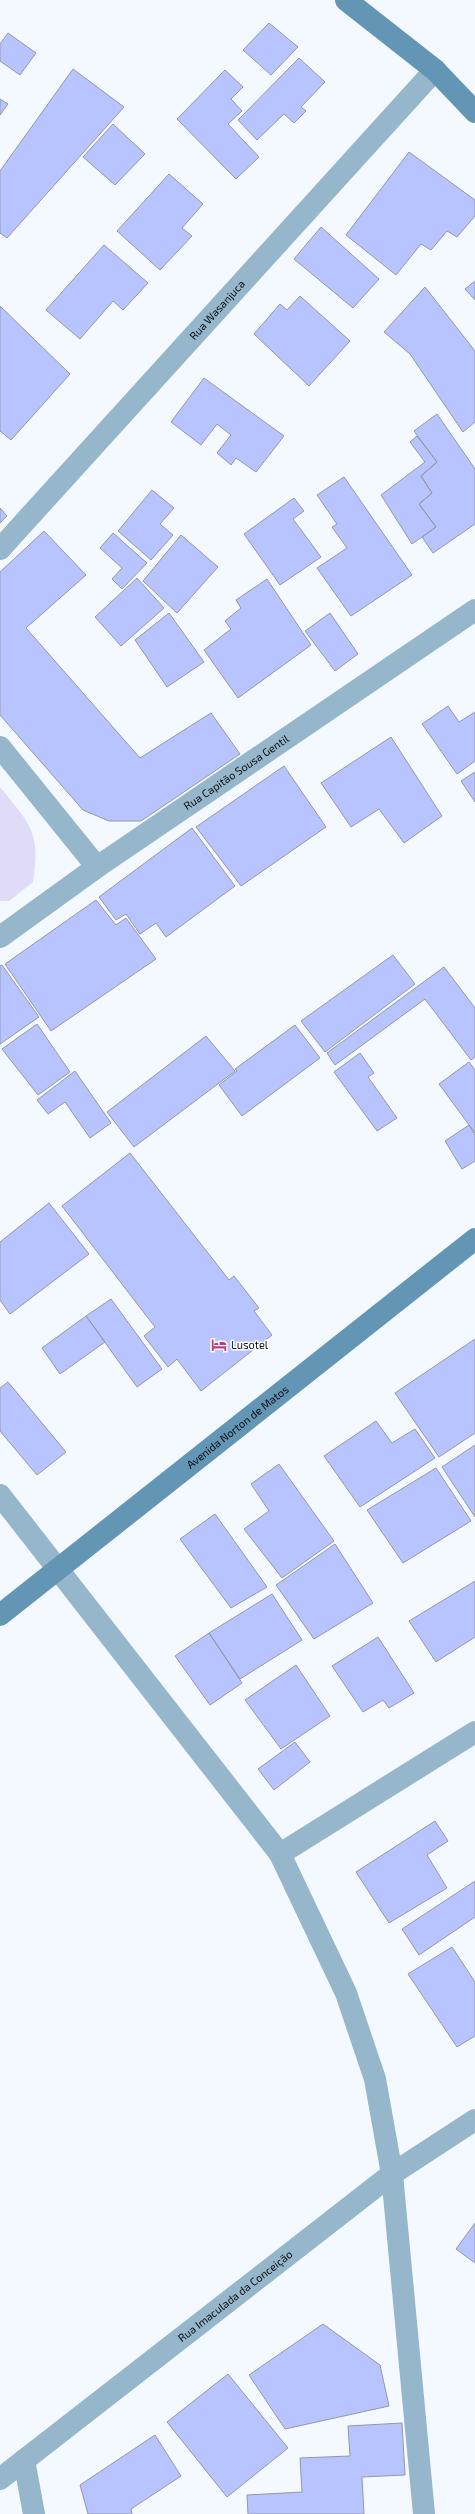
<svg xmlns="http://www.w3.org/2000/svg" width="475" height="2514" font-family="'Exo 2',sans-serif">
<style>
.green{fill:#e0dbf6}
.building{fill:#b8c4ff;stroke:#9598a3}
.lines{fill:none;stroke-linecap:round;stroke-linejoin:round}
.street{stroke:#95b6cb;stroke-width:22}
.secondary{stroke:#6395b4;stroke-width:22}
.labels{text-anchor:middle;stroke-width:3;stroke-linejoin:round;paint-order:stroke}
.street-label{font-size:11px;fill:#0d1013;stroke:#fff}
.poi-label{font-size:11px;fill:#0d1013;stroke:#fff;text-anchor:start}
</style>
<rect width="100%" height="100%" fill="#f4f9ff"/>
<path class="green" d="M 0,787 C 30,824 41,832 33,882 L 9,901 L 0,901 Z"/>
<path class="building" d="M 269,23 L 298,47 L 271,75 L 243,50 Z
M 8,33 L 36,53 L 20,75 L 0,61 L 0,44 Z
M 299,58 L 325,82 L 301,107 L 306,111 L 294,123 L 284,114 L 257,140 L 238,120 Z
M 73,69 L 124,107 L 7,238 L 0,233 L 0,171 Z
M 225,70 L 243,87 L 231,99 L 242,111 L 228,124 L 259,157 L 236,179 L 177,119 Z
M 0,99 L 8,104 L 0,115 Z
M 113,124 L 145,154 L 115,185 L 83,157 Z
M 409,152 L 475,200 L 475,216 L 457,237 L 447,231 L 431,250 L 421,244 L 396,275 L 346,235 Z
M 169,174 L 203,204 L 182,228 L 192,236 L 160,270 L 117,231 Z
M 321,227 L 379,279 L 353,308 L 294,259 Z
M 104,245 L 148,283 L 123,310 L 113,301 L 80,339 L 46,310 Z
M 475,281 L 475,300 L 465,289 Z
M 425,287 L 475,351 L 475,422 L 463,432 L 410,354 L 384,332 Z
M 300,296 L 350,341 L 309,386 L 254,334 L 280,304 L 287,310 Z
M 0,306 L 70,374 L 11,440 L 0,431 Z
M 204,378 L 284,436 L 256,472 L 236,458 L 231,465 L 217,453 L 231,435 L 217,424 L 201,445 L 171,422 Z
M 437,414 L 475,469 L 475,524 L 433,553 L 422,537 L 436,527 L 419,504 L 432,493 L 421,476 L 437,462 L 414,431 Z
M 417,436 L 437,462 L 421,476 L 432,493 L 419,504 L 436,527 L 412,544 L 381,495 L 425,462 L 410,442 Z
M 344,477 L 412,575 L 351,616 L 317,568 L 347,548 L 332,527 L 337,524 L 317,495 Z
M 152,490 L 174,508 L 160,524 L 173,535 L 151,560 L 118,531 Z
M 294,498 L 304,511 L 293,519 L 321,557 L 280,585 L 244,534 Z
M 0,508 L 7,516 L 0,523 Z
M 44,531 L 86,575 L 26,628 L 140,758 L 211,713 L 240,754 L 141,821 L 109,821 L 83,810 L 0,715 L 0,572 Z
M 113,533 L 147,563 L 122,589 L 112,579 L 122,568 L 100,548 Z
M 181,535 L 218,567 L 177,613 L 143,581 Z
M 137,578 L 164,608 L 121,646 L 95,617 Z
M 267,579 L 311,645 L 238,698 L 204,650 L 231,629 L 225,621 L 241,608 L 236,600 Z
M 169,613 L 204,662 L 167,687 L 135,640 Z
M 330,613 L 358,654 L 335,671 L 305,631 Z
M 448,706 L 459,722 L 475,712 L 475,761 L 457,774 L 422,724 Z
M 391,737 L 442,816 L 404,843 L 379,809 L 351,827 L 321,783 Z
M 284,766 L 326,827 L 241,886 L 196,827 Z
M 475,772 L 475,802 L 461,781 Z
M 192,828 L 235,886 L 166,937 L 156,923 L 140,934 L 126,914 L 116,920 L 99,897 Z
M 96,900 L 116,925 L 126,918 L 156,959 L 51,1031 L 5,964 Z
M 393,955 L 415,984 L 325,1052 L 301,1021 Z
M 2,965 L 39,1017 L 0,1044 L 0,966 Z
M 444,967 L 475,1008 L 475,1057 L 471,1060 L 425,999 L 335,1065 L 327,1053 Z
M 37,1024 L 70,1072 L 38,1095 L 2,1049 Z
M 295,1025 L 320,1058 L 242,1116 L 219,1085 L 237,1071 L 235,1069 Z
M 206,1036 L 235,1071 L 134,1147 L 107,1112 Z
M 360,1053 L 374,1073 L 368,1077 L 397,1118 L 377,1131 L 334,1072 Z
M 469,1062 L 475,1070 L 475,1133 L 439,1084 Z
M 75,1071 L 111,1123 L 90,1138 L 65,1102 L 48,1114 L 37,1100 Z
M 469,1125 L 475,1135 L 475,1161 L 462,1169 L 445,1141 Z
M 130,1153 L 229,1280 L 234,1276 L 259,1308 L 254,1311 L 272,1335 L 201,1391 L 177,1359 L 168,1367 L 144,1336 L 155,1327 L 62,1206 Z
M 49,1203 L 89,1254 L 10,1314 L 0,1300 L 0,1242 Z
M 111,1299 L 162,1369 L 137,1387 L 86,1316 Z
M 86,1316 L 105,1342 L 60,1374 L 42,1348 Z
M 475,1339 L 475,1433 L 439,1457 L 395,1393 Z
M 8,1382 L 66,1452 L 37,1475 L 0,1431 L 0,1388 Z
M 376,1421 L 392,1443 L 415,1429 L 435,1458 L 360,1507 L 324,1456 Z
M 475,1445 L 475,1517 L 442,1467 Z
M 279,1464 L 334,1541 L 282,1578 L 244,1529 L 269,1511 L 251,1484 Z
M 436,1468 L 471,1521 L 403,1563 L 367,1510 Z
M 215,1514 L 267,1587 L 231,1608 L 180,1539 Z
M 335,1544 L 373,1603 L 314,1639 L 276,1585 Z
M 475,1581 L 475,1637 L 436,1662 L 409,1621 Z
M 272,1594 L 302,1640 L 240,1679 L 209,1633 Z
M 209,1633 L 242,1683 L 210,1705 L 175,1656 Z
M 378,1637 L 414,1693 L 389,1708 L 383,1700 L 363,1712 L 332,1666 Z
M 296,1665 L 330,1716 L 281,1749 L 245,1700 Z
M 295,1742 L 310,1762 L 274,1790 L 258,1769 Z
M 435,1821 L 448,1841 L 427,1855 L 447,1888 L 389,1923 L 356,1872 Z
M 475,1881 L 475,1917 L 419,1955 L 402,1929 Z
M 452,1947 L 475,1982 L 475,2036 L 457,2047 L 408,1974 Z
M 475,2223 L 475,2263 L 456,2249 Z
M 323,2324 L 380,2365 L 389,2406 L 285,2429 L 249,2375 Z
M 228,2374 L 288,2448 L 227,2497 L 167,2422 Z
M 402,2423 L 405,2475 L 362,2477 L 364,2514 L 248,2514 L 247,2495 L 302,2492 L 300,2458 L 350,2456 L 348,2426 Z
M 155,2435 L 181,2476 L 131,2509 L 132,2514 L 88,2514 L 80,2485 Z"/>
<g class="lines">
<g class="street">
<path id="s1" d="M 0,549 L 435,70"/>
<path d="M 0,747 L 97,867"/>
<path id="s2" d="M 0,937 L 97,867 L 475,610"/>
<path d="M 0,1495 L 280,1854 L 346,1993 L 375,2079 L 392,2174 L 424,2514"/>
<path d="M 280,1854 L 475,1732"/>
<path d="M 24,2460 L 34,2514"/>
<path id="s3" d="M 0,2479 L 392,2174 L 475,2120"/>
</g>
<g class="secondary">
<path d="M 346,0 L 435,70 L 475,112"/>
<path id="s4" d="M 0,1615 L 475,1239"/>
</g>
</g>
<defs>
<g id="hotel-bare" transform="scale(1.2)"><path d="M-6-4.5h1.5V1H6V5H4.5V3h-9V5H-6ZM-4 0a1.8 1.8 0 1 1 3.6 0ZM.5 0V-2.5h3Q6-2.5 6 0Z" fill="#be3a7f" stroke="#fff" stroke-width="2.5" paint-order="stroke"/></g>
</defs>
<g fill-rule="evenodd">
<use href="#hotel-bare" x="219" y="1345"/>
</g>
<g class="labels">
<g class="street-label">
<text dy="4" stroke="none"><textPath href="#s1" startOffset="323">Rua Wasanjuca</textPath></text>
<text dy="4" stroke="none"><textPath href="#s2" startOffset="288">Rua Capitão Sousa Gentil</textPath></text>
<text dy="4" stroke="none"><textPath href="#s4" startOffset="303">Avenida Norton de Matos</textPath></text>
<text dy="4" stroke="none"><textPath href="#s3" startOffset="298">Rua Imaculada da Conceição</textPath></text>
</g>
<g class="poi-label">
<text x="231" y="1349">Lusotel</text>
</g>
</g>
</svg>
